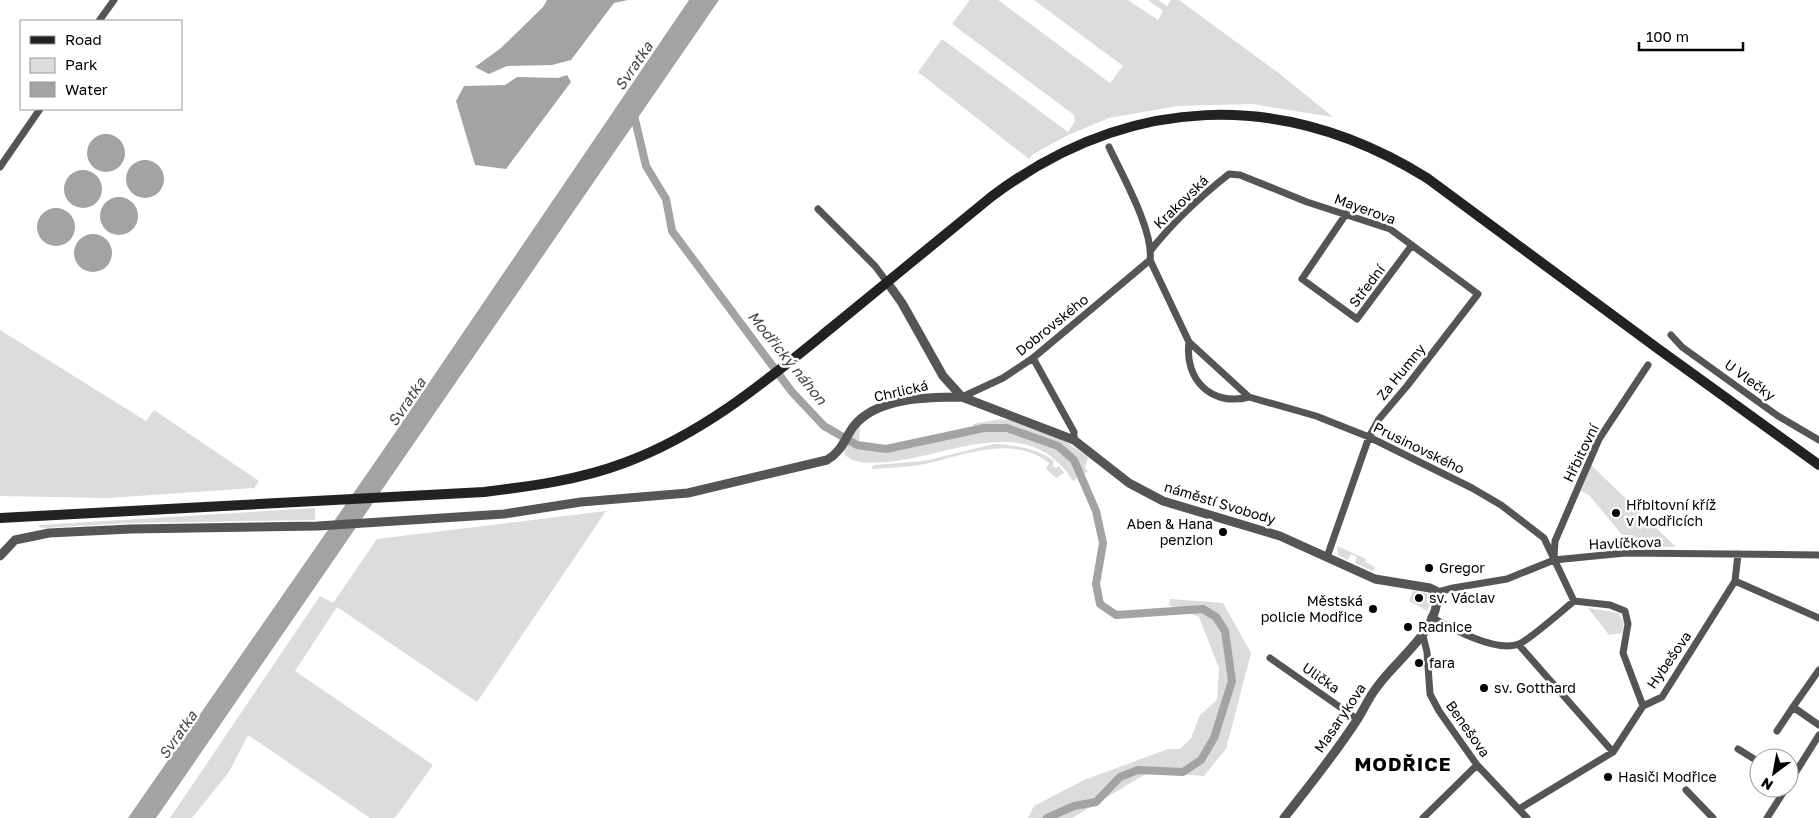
<svg xmlns="http://www.w3.org/2000/svg" width="1819" height="818" font-family="'Golos Text',sans-serif">
<style>
.green{fill:#dcdcdc}
.water{fill:#a3a3a3}
.lines{fill:none;stroke-linecap:round;stroke-linejoin:round}
.canal{stroke:#a3a3a3;stroke-width:8}
.minor{stroke:#555;stroke-width:7}
.tertiary{stroke:#555;stroke-width:9}
.secondary{stroke:#222;stroke-width:10}
.poi-dot{fill:#000;stroke:#fff;stroke-width:2}
.labels{text-anchor:middle;stroke-width:5;stroke-linejoin:round;paint-order:stroke}
.street-label{font-size:14px;fill:#000;stroke:#fff}
.poi-label{font-size:14px;fill:#000;stroke:#fff;text-anchor:start}
.water-label{font-size:15px;font-style:italic;fill:#444;stroke:#fff}
.district-label{font-size:19px;font-weight:bold;letter-spacing:1px;fill:#000;stroke:#fff}
</style>
<rect width="100%" height="100%" fill="#fff"/>
<path class="green" d="M 970,0 L 998,0 L 1110,83 L 1123,66 L 1034,0 L 1128,0 L 1158,20 L 1163,11 L 1148,0 L 1158,0 L 1167,6 L 1171,0 L 1179,0 L 1280,74 L 1333,117 L 1252,104 L 1178,106 L 1109,118 L 1068,135 L 1033,154 L 1029,159 L 918,72 L 942,39 L 1068,132 L 1075,121 L 1074,115 L 952,24 Z
M 0,330 L 146,421 L 154,410 L 259,481 L 254,488 L 108,498 L 0,496 Z
M 1001,419 C 1032,422 1063,438 1088,457 L 1085,468 L 1088,471 L 1073,481 C 1029,411 953,455 888,462 C 873,463 857,465 845,455 L 844,450 L 854,429 L 860,426 L 859,444 L 886,448 L 973,429 L 973,424 Z
M 994,444 C 1014,445 1037,448 1054,461 L 1053,466 L 1056,468 L 1059,466 L 1064,473 L 1056,478 L 1046,469 L 1049,463 C 1013,434 965,455 925,464 C 908,467 889,468 871,469 L 874,465 L 924,461 Z
M 1591,465 L 1675,546 L 1674,547 L 1632,547 L 1589,495 L 1581,491 Z
M 315,508 L 315,520 L 133,523 L 44,528 L 39,527 L 39,525 Z
M 606,511 L 477,702 L 337,607 L 295,671 L 433,765 L 395,818 L 370,818 L 248,735 L 229,772 L 192,818 L 170,818 L 320,596 L 333,603 L 377,539 Z
M 1337,546 L 1366,559 L 1365,562 L 1375,567 L 1373,571 L 1355,563 L 1357,557 L 1351,554 L 1348,560 L 1338,555 Z
M 1413,591 L 1433,594 L 1433,599 L 1427,611 L 1409,601 Z
M 1170,599 L 1223,603 L 1251,653 L 1226,749 L 1204,776 L 1149,772 L 1072,818 L 1028,818 L 1034,806 L 1084,780 L 1168,749 L 1180,749 L 1191,738 L 1200,715 L 1217,700 L 1219,668 L 1199,617 L 1169,605 Z
M 1588,608 L 1619,613 L 1624,623 L 1622,633 L 1609,635 Z"/>
<path class="water" d="M 547,0 L 628,0 L 614,3 L 571,60 L 552,65 L 507,66 L 489,74 L 475,67 L 501,48 L 543,7 Z
M 689,0 L 719,0 L 163,808 L 156,818 L 128,818 L 382,452 Z
M 567,75 L 571,82 L 506,169 L 475,165 L 456,101 L 464,86 L 505,85 L 517,77 L 558,78 Z
M87 153a19 19 0 1 1 38 0a19 19 0 1 1-38 0Z
M126 179a19 19 0 1 1 38 0a19 19 0 1 1-38 0Z
M64 189a19 19 0 1 1 38 0a19 19 0 1 1-38 0Z
M100 216a19 19 0 1 1 38 0a19 19 0 1 1-38 0Z
M37 227a19 19 0 1 1 38 0a19 19 0 1 1-38 0Z
M74 253a19 19 0 1 1 38 0a19 19 0 1 1-38 0Z"/>
<g class="lines">
<path class="canal" d="M 633,111 L 646,166 L 666,199 L 672,231 L 792,392 L 824,426 L 857,445 L 886,449 L 984,428 L 1007,428 L 1058,446 L 1074,460 L 1096,511 L 1103,543 L 1096,584 L 1100,604 L 1116,615 L 1203,609 L 1216,617 L 1225,631 L 1232,681 L 1214,738 L 1201,760 L 1183,772 L 1138,770 L 1120,777 L 1096,802 L 1074,806 L 1047,818"/>
<path class="minor" d="M 99,21 L 114,0
M 1109,147 C 1122,175 1154,231 1150,260 L 1189,342 L 1249,397 L 1316,416 L 1369,437 L 1472,488 L 1501,505 L 1544,538 L 1574,601 L 1610,605 L 1625,611 L 1628,624 L 1623,653 L 1643,706
M 0,167 L 40,109
M 818,209 L 875,266 L 887,282
M 1346,214 L 1302,279 L 1357,319 L 1412,245
M 1151,250 C 1173,222 1201,196 1229,174 L 1240,175 L 1307,202 L 1390,229 L 1478,294 L 1407,386 L 1379,419 L 1369,437 L 1327,557
M 1671,335 L 1682,347 L 1778,416 L 1819,440
M 1189,342 C 1184,380 1212,407 1249,397
M 1033,358 L 1074,432 L 1074,440
M 962,397 L 1003,378 L 1033,358 L 1150,260
M 1554,557 L 1555,541 L 1599,439 L 1648,365
M 1735,581 L 1819,618
M 1438,592 L 1453,588 L 1507,579 L 1554,560 L 1625,553 L 1819,555
M 1431,617 C 1451,628 1496,653 1519,644 C 1529,640 1563,610 1574,601
M 1423,636 L 1427,652 L 1430,694 L 1439,711 L 1477,765 L 1527,818
M 1519,645 L 1613,752
M 1270,658 L 1357,719
M 1819,670 L 1793,707 L 1819,725
M 1777,731 L 1793,707
M 1738,749 L 1759,762
M 1789,783 L 1819,735
M 1686,790 L 1713,818
M 1519,809 L 1613,752 L 1643,706 L 1662,697 L 1735,581 L 1738,554
M 1423,818 L 1477,765
M 1767,818 L 1786,788"/>
<path class="tertiary" d="M 887,282 L 902,303 L 943,376 L 962,397 L 1074,440 L 1129,483 L 1163,501 L 1280,536 L 1375,579 L 1430,588 L 1438,592 C 1438,633 1398,657 1377,687 C 1369,697 1364,709 1357,720 C 1335,754 1309,786 1284,818
M 0,556 L 15,540 L 49,533 L 131,529 L 318,526 L 504,514 L 581,502 L 688,493 L 827,460 C 842,451 844,440 853,427 C 876,397 928,397 962,397"/>
<path class="secondary" d="M 0,518 L 484,492 C 532,486 579,480 624,463 C 703,434 766,381 830,329 C 884,285 937,241 991,197 C 1128,94 1282,88 1427,178 L 1657,348 L 1819,465"/>
</g>
<g class="poi-dot">
<circle cx="1616" cy="513" r="5"/>
<circle cx="1223" cy="532" r="5"/>
<circle cx="1429" cy="568" r="5"/>
<circle cx="1419" cy="598" r="5"/>
<circle cx="1373" cy="609" r="5"/>
<circle cx="1408" cy="627" r="5"/>
<circle cx="1419" cy="663" r="5"/>
<circle cx="1484" cy="688" r="5"/>
<circle cx="1608" cy="777" r="5"/>
</g>
<g class="labels">
<g class="street-label">
<text transform="translate(1181 202) rotate(-44)" y="5">Krakovská</text>
<text transform="translate(1365 209) rotate(20)" y="5">Mayerova</text>
<text transform="translate(1367 286) rotate(-53)" y="5">Střední</text>
<text transform="translate(1052 325) rotate(-39)" y="5">Dobrovského</text>
<text transform="translate(1401 372) rotate(-51)" y="5">Za Humny</text>
<text transform="translate(1750 380) rotate(36)" y="5">U Vlečky</text>
<text transform="translate(901 391) rotate(-13)" y="5">Chrlická</text>
<text transform="translate(1419 448) rotate(26)" y="5">Prusinovského</text>
<text transform="translate(1581 453) rotate(-64)" y="5">Hřbitovní</text>
<text transform="translate(1220 503) rotate(17)" y="5">náměstí Svobody</text>
<text transform="translate(1625 543) rotate(-2)" y="5">Havlíčkova</text>
<text transform="translate(1669 660) rotate(-55)" y="5">Hybešova</text>
<text transform="translate(1321 678) rotate(35)" y="5">Ulička</text>
<text transform="translate(1340 718) rotate(-56)" y="5">Masarykova</text>
<text transform="translate(1468 729) rotate(55)" y="5">Benešova</text>
</g>
<g class="poi-label">
<text x="1626" y="510">Hřbitovní kříž<tspan x="1626" dy="16">v Modřicích</tspan></text>
<text x="1213" y="529" text-anchor="end">Aben &amp; Hana<tspan x="1213" dy="16">penzion</tspan></text>
<text x="1439" y="573">Gregor</text>
<text x="1429" y="603">sv. Václav</text>
<text x="1363" y="606" text-anchor="end">Městská<tspan x="1363" dy="16">policie Modřice</tspan></text>
<text x="1418" y="632">Radnice</text>
<text x="1429" y="668">fara</text>
<text x="1494" y="693">sv. Gotthard</text>
<text x="1618" y="782">Hasiči Modřice</text>
</g>
<g class="water-label">
<text transform="translate(634 66) rotate(-56)" y="5">Svratka</text>
<text transform="translate(787 358) rotate(51)" y="5">Modřický náhon</text>
<text transform="translate(407 402) rotate(-56)" y="5">Svratka</text>
<text transform="translate(178 735) rotate(-55)" y="5">Svratka</text>
</g>
<g class="district-label">
<text x="1403" y="771">MODŘICE</text>
</g>
</g>
<rect x="20" y="20" width="162" height="90" fill="#ffffff" stroke="#999999"/>
<rect x="30" y="36" width="25" height="8" fill="#222222" stroke="#999999"/>
<text x="65" y="45" font-size="15" fill="#000000">Road</text>
<rect x="30" y="58" width="25" height="15" fill="#dcdcdc" stroke="#999999"/>
<text x="65" y="70" font-size="15" fill="#000000">Park</text>
<rect x="30" y="82" width="25" height="15" fill="#a3a3a3" stroke="#999999"/>
<text x="65" y="95" font-size="15" fill="#000000">Water</text>
<g transform="translate(1774 773) rotate(212)"><circle r="24" fill="#ffffff" stroke="#999999"/>
<path d="M0-4L9 19L0 12L-9 19Z" fill="#000000"/>
<text y="-8" font-size="14" font-weight="bold" text-anchor="middle" fill="#000000">N</text>
</g>
<path d="M1639 42v8h104v-8" fill="none" stroke="#000000" stroke-width="2.5"/>
<text x="1646" y="42" font-size="15" fill="#000000" stroke="#ffffff" stroke-width="4" paint-order="stroke">100 m</text>
</svg>
